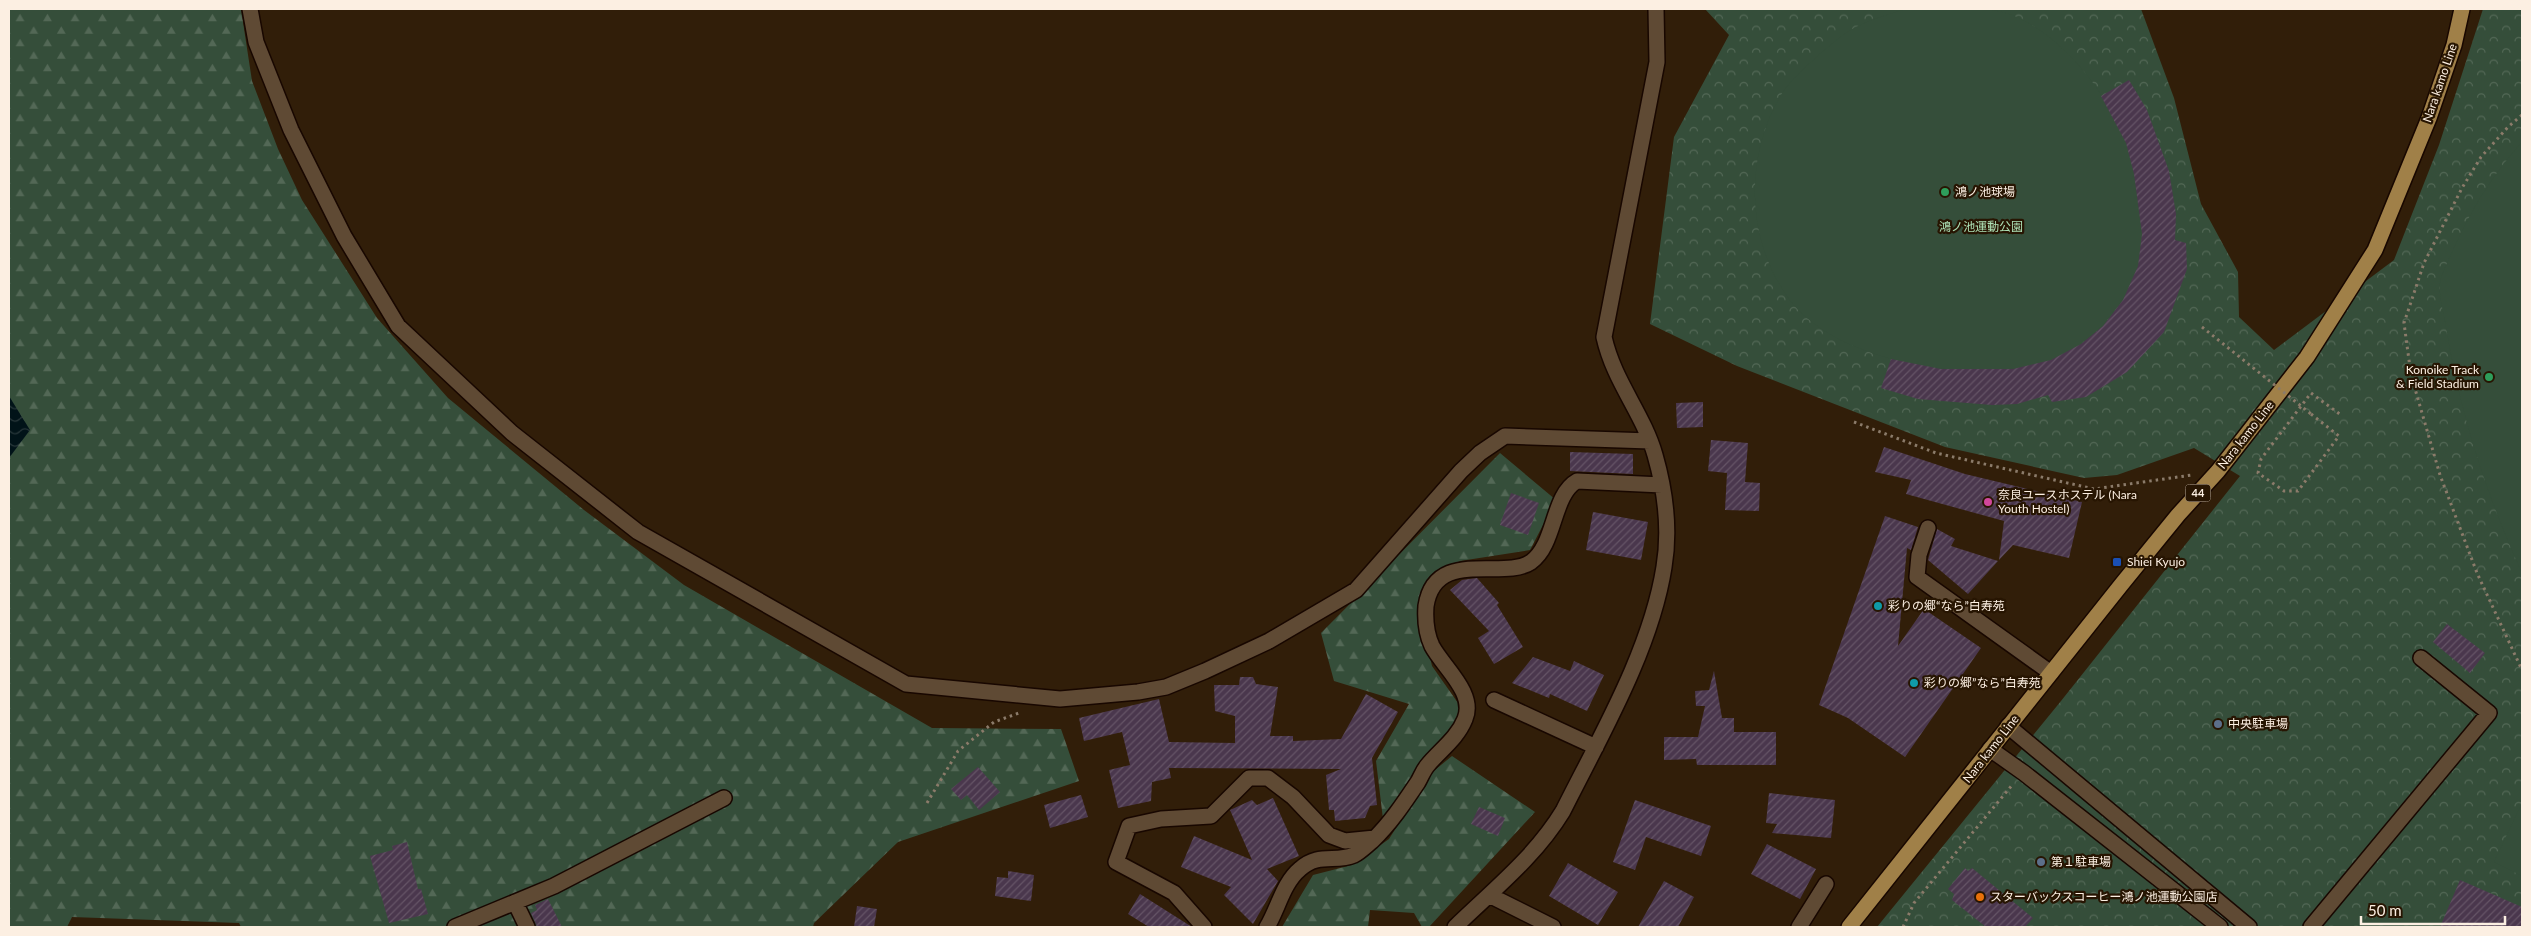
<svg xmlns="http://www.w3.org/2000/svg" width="2531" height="936" font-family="Lato,'Noto Sans JP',sans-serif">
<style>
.forest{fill:url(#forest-firs)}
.park{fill:url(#park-crowns)}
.pitch{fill:#354e3a}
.water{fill:url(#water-waves)}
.building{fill:url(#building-hatch)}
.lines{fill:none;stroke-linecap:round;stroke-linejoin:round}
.minor-casing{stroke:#180700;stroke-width:18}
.major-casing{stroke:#180700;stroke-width:18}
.path{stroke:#8b7b6a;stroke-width:3;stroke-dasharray:2.5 4;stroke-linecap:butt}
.minor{stroke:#5f4a34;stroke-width:15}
.major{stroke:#a08048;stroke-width:15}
.path-bridge{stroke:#8b7b6a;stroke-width:3;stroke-dasharray:2.5 4;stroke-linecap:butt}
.leisure-dot{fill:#2e9e5b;stroke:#271502;stroke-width:2}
.hotel-dot{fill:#d1479c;stroke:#271502;stroke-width:2}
.transit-dot{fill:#1a4fb4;stroke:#271502;stroke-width:2}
.culture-dot{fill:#0f9aa8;stroke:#271502;stroke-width:2}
.service-dot{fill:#5c6f8a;stroke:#271502;stroke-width:2}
.food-dot{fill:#e8710a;stroke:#271502;stroke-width:2}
.labels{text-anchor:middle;stroke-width:4.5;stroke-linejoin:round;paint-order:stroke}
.shield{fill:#271502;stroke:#bcae9f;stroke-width:1}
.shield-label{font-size:11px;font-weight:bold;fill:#fcefe2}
.street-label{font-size:12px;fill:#fcefe2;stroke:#271502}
.poi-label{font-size:12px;fill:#fcefe2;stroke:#271502;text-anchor:start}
.park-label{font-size:12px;fill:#ade1b6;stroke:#271502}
</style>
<defs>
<pattern id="forest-firs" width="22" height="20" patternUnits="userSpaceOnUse" patternTransform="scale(1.25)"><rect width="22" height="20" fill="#354e3a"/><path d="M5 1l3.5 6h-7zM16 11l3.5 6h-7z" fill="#536856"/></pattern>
<pattern id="park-crowns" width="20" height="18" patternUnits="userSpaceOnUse" patternTransform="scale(1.25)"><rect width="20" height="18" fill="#354e3a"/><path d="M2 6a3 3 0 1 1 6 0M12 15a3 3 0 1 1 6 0" fill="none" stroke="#536856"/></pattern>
<pattern id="water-waves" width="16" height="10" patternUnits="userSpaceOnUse" patternTransform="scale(1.25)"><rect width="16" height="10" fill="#011318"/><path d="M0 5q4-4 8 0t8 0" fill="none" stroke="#273639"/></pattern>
<pattern id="building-hatch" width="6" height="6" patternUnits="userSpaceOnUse" patternTransform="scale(1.25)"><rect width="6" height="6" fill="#4a374d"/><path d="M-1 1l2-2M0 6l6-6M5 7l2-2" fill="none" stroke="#655466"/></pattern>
</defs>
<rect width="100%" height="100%" fill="#311e09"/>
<path class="forest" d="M 9,9 L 241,9 L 252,81 L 278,149 L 302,200 L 377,318 L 448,398 L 584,510 L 684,585 L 932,728 L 1061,729 L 1079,781 L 898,842 L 814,923 L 813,927 L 241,927 L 239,923 L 72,917 L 67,927 L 9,927 Z
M 1500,453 L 1556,500 L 1530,550 L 1460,561 L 1429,578 L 1418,605 L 1432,666 L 1458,703 L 1460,715 L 1453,729 L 1383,819 L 1376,761 L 1409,704 L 1334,681 L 1321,633 Z
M 1452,756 L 1535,812 L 1429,927 L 1422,927 L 1414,913 L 1370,910 L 1368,927 L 1282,927 L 1313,875 L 1352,865 L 1389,839 L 1430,774 Z"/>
<path class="park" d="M 1705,9 L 2141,9 L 2174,98 L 2201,204 L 2238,272 L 2239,317 L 2274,350 L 2394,260 L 2439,145 L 2483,9 L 2522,9 L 2522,927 L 1877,927 L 2061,701 L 2240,476 L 2194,448 L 2117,475 L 2084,478 L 1945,447 L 1737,366 L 1650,324 L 1674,137 L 1729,35 Z"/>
<path class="pitch" d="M 1906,9 C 1943,9 1985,2 2019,18 C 2065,40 2108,94 2126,142 C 2133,162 2136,186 2139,207 C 2141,227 2143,247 2138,267 C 2133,284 2123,300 2112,314 C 2097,334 2075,350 2051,360 C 1980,386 1843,364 1793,304 C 1746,245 1743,159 1781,95 C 1791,79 1808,65 1822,52 C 1832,44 1844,33 1856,27 C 1871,19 1890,14 1906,9 Z
M 2522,142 L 2522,573 C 2486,494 2460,413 2446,327 C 2444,313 2437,292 2441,278 C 2444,269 2449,259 2453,250 C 2471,210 2492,175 2522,142 Z
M 2522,803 L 2522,876 L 2494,862 Z"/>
<path class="water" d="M 9,396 L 30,430 L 9,458 Z"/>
<path class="building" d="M 2129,80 L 2147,110 L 2169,171 L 2176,214 L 2175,240 L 2186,243 L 2187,269 L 2164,332 L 2127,372 L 2086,397 L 2052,402 L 2048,395 L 2017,404 L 1992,405 L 1918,399 L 1881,388 L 1891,359 L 1941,369 L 2013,369 L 2051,360 L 2081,344 L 2103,326 L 2123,300 L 2138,266 L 2142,234 L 2134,174 L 2126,143 L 2101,96 Z
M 1703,402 L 1703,427 L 1677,428 L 1676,403 Z
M 1711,440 L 1748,443 L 1745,482 L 1760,483 L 1759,511 L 1725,510 L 1727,473 L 1708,471 Z
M 1884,447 L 1965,474 L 2082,502 L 2069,558 L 2013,545 L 1999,560 L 2004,521 L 1906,494 L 1911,480 L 1875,472 Z
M 1570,452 L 1633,454 L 1633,474 L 1570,471 Z
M 1511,493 L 1539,503 L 1528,535 L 1500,525 Z
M 1593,512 L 1648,522 L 1641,560 L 1586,550 Z
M 1885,516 L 1918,527 L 1911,550 L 1907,548 L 1898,646 L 1924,609 L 1981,648 L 1905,757 L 1848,718 L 1819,705 Z
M 1937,529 L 1955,539 L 1951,546 L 1998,561 L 1968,594 L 1928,560 Z
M 1477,578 L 1499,603 L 1497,605 L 1523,647 L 1494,664 L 1478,638 L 1489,631 L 1450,590 L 1462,580 Z
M 2447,624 L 2485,653 L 2470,673 L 2433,642 Z
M 1533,657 L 1570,671 L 1574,661 L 1604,675 L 1587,711 L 1550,694 L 1549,698 L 1512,683 Z
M 1714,671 L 1722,718 L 1734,718 L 1734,732 L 1776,732 L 1776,765 L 1697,765 L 1696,759 L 1664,760 L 1664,737 L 1698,737 L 1705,706 L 1696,706 L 1695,691 L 1709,690 Z
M 1240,677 L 1253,677 L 1256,684 L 1278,687 L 1270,736 L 1293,736 L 1293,741 L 1341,739 L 1366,694 L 1398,712 L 1372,758 L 1377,805 L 1370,806 L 1365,818 L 1335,821 L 1334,810 L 1329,810 L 1326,775 L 1341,769 L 1169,768 L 1171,778 L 1152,782 L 1151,801 L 1118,808 L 1109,770 L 1130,765 L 1122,732 L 1084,741 L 1079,718 L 1159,699 L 1169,742 L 1235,743 L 1235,716 L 1215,711 L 1214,685 L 1239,685 Z
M 978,767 L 1000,792 L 979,810 L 967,795 L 961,800 L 951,789 Z
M 1769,793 L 1835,800 L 1831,838 L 1772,833 L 1777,824 L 1766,823 Z
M 1081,795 L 1088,817 L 1050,828 L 1044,805 Z
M 1273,798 L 1299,856 L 1267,869 L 1278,881 L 1253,924 L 1224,895 L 1231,887 L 1181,867 L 1194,836 L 1252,860 L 1230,810 L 1252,800 L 1257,805 Z
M 1635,800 L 1711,826 L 1701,856 L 1646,837 L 1635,870 L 1613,862 Z
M 1479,807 L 1505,818 L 1498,836 L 1471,824 Z
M 407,842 L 418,889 L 421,889 L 428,914 L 389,923 L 370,856 L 393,850 L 392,846 Z
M 1767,844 L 1816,869 L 1800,899 L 1751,874 Z
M 1568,863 L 1618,892 L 1598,925 L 1549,896 Z
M 1965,868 L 1968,871 L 1972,868 L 2033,918 L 2025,927 L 1986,927 L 1952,900 L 1954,894 L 1948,889 Z
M 1008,871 L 1034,875 L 1031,901 L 995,896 L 997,877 L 1008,878 Z
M 2460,880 L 2522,907 L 2522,927 L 2440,927 Z
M 1664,881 L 1694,897 L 1678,927 L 1638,927 Z
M 1140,894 L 1192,927 L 1149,927 L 1128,914 Z
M 548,899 L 562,927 L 537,927 L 536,924 L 531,913 L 537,910 L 535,905 Z
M 857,906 L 877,909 L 874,927 L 854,927 Z"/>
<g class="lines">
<g class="minor-casing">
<path id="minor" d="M 250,9 L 256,42 L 291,130 L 344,236 L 398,326 L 512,433 L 638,532 L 906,684 L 1060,699 L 1138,692 L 1166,687 L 1205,671 L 1269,641 L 1356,590 L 1461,471 L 1480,453 L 1505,436 L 1650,441
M 1928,528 L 1919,555 L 1917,577 L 2051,673
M 1494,700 L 1596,747
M 2008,726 L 2249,927
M 1990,749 L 2024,773 L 2220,927
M 1489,895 L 1553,927
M 515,902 L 527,927
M 455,927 L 554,886 L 724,798
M 1204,927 L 1174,893 L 1116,862 L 1129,826 L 1161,819 L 1211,816 L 1249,778 L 1268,778 L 1293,797 L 1329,835 L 1345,841 L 1375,838
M 1267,927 C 1278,909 1283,883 1300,869 C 1319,852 1335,863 1354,855 C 1360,852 1366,846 1372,841 C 1390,824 1404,803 1418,782 C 1421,777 1423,771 1427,766 C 1440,750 1457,739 1465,719 C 1476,693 1443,667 1432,646 C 1426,633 1425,620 1426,606 C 1435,547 1503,581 1531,562 C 1556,544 1552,495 1577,481 L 1662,485
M 1455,927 C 1493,890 1535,857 1563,811 C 1600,737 1651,650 1664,567 C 1670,531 1665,490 1655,455 C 1643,413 1614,382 1604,337 L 1657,62 L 1656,9
M 1799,927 L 1826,884
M 2311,927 L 2489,713 L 2421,658"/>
</g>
<g class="major-casing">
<path id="major" d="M 1849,927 L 2121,585 L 2178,515 L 2218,471 L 2307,357 L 2375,250 L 2429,118 L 2454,45 L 2462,9"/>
</g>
<path class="path" d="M 2522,115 L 2508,127 L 2481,157 L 2462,188 L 2424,263 L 2404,323 L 2411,375 L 2440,475 L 2477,573 L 2522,670
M 2311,414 L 2339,436 L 2298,491 L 2284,491 L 2258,473 L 2261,459 L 2311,393 L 2341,415
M 1854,422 L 1936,453 L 2094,489 L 2192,475
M 927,803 L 958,751 L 994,722 L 1019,713
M 1903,927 L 1914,903 L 2013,784"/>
<use href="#minor" class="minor"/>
<use href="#major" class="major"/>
<path class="path-bridge" d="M 2202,327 L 2311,414"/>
</g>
<g class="leisure-dot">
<circle cx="1945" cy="192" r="5"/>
<circle cx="2489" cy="377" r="5"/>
</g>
<circle class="hotel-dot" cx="1988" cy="502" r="5"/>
<rect class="transit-dot" x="2112" y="557" width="10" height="10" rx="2.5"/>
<g class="culture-dot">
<circle cx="1878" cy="606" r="5"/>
<circle cx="1914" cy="683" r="5"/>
</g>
<g class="service-dot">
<circle cx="2218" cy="724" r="5"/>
<circle cx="2041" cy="862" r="5"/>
</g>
<circle class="food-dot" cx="1980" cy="897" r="5"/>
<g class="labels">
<rect class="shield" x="2185.5" y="484.5" width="25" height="17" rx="4"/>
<g class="shield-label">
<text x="2198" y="497">44</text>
</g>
<g class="street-label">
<text transform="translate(2440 83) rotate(-71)" y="4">Nara kamo Line</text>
<text transform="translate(2246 435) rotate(-52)" y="4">Nara kamo Line</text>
<text transform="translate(1991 749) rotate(-52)" y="4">Nara kamo Line</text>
</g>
<g class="poi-label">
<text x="1955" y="196">鴻ノ池球場</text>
<text x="2479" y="374" text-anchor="end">Konoike Track<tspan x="2479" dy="14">&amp; Field Stadium</tspan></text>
<text x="1998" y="499">奈良ユースホステル (Nara<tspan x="1998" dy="14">Youth Hostel)</tspan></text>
<text x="2127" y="566">Shiei Kyujo</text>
<text x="1888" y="610">彩りの郷“なら”白寿苑</text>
<text x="1924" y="687">彩りの郷”なら”白寿苑</text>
<text x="2228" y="728">中央駐車場</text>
<text x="2051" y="866">第１駐車場</text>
<text x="1990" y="901">スターバックスコーヒー鴻ノ池運動公園店</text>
</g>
<g class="park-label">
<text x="1981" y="231">鴻ノ池運動公園</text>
</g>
</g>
<rect width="2531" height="936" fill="none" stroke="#fcefe2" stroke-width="20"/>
<path d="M2361 916v8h144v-8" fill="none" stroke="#fcefe2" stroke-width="2.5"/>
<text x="2368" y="916" font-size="15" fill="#fcefe2" stroke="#271502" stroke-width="4" paint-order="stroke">50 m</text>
</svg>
